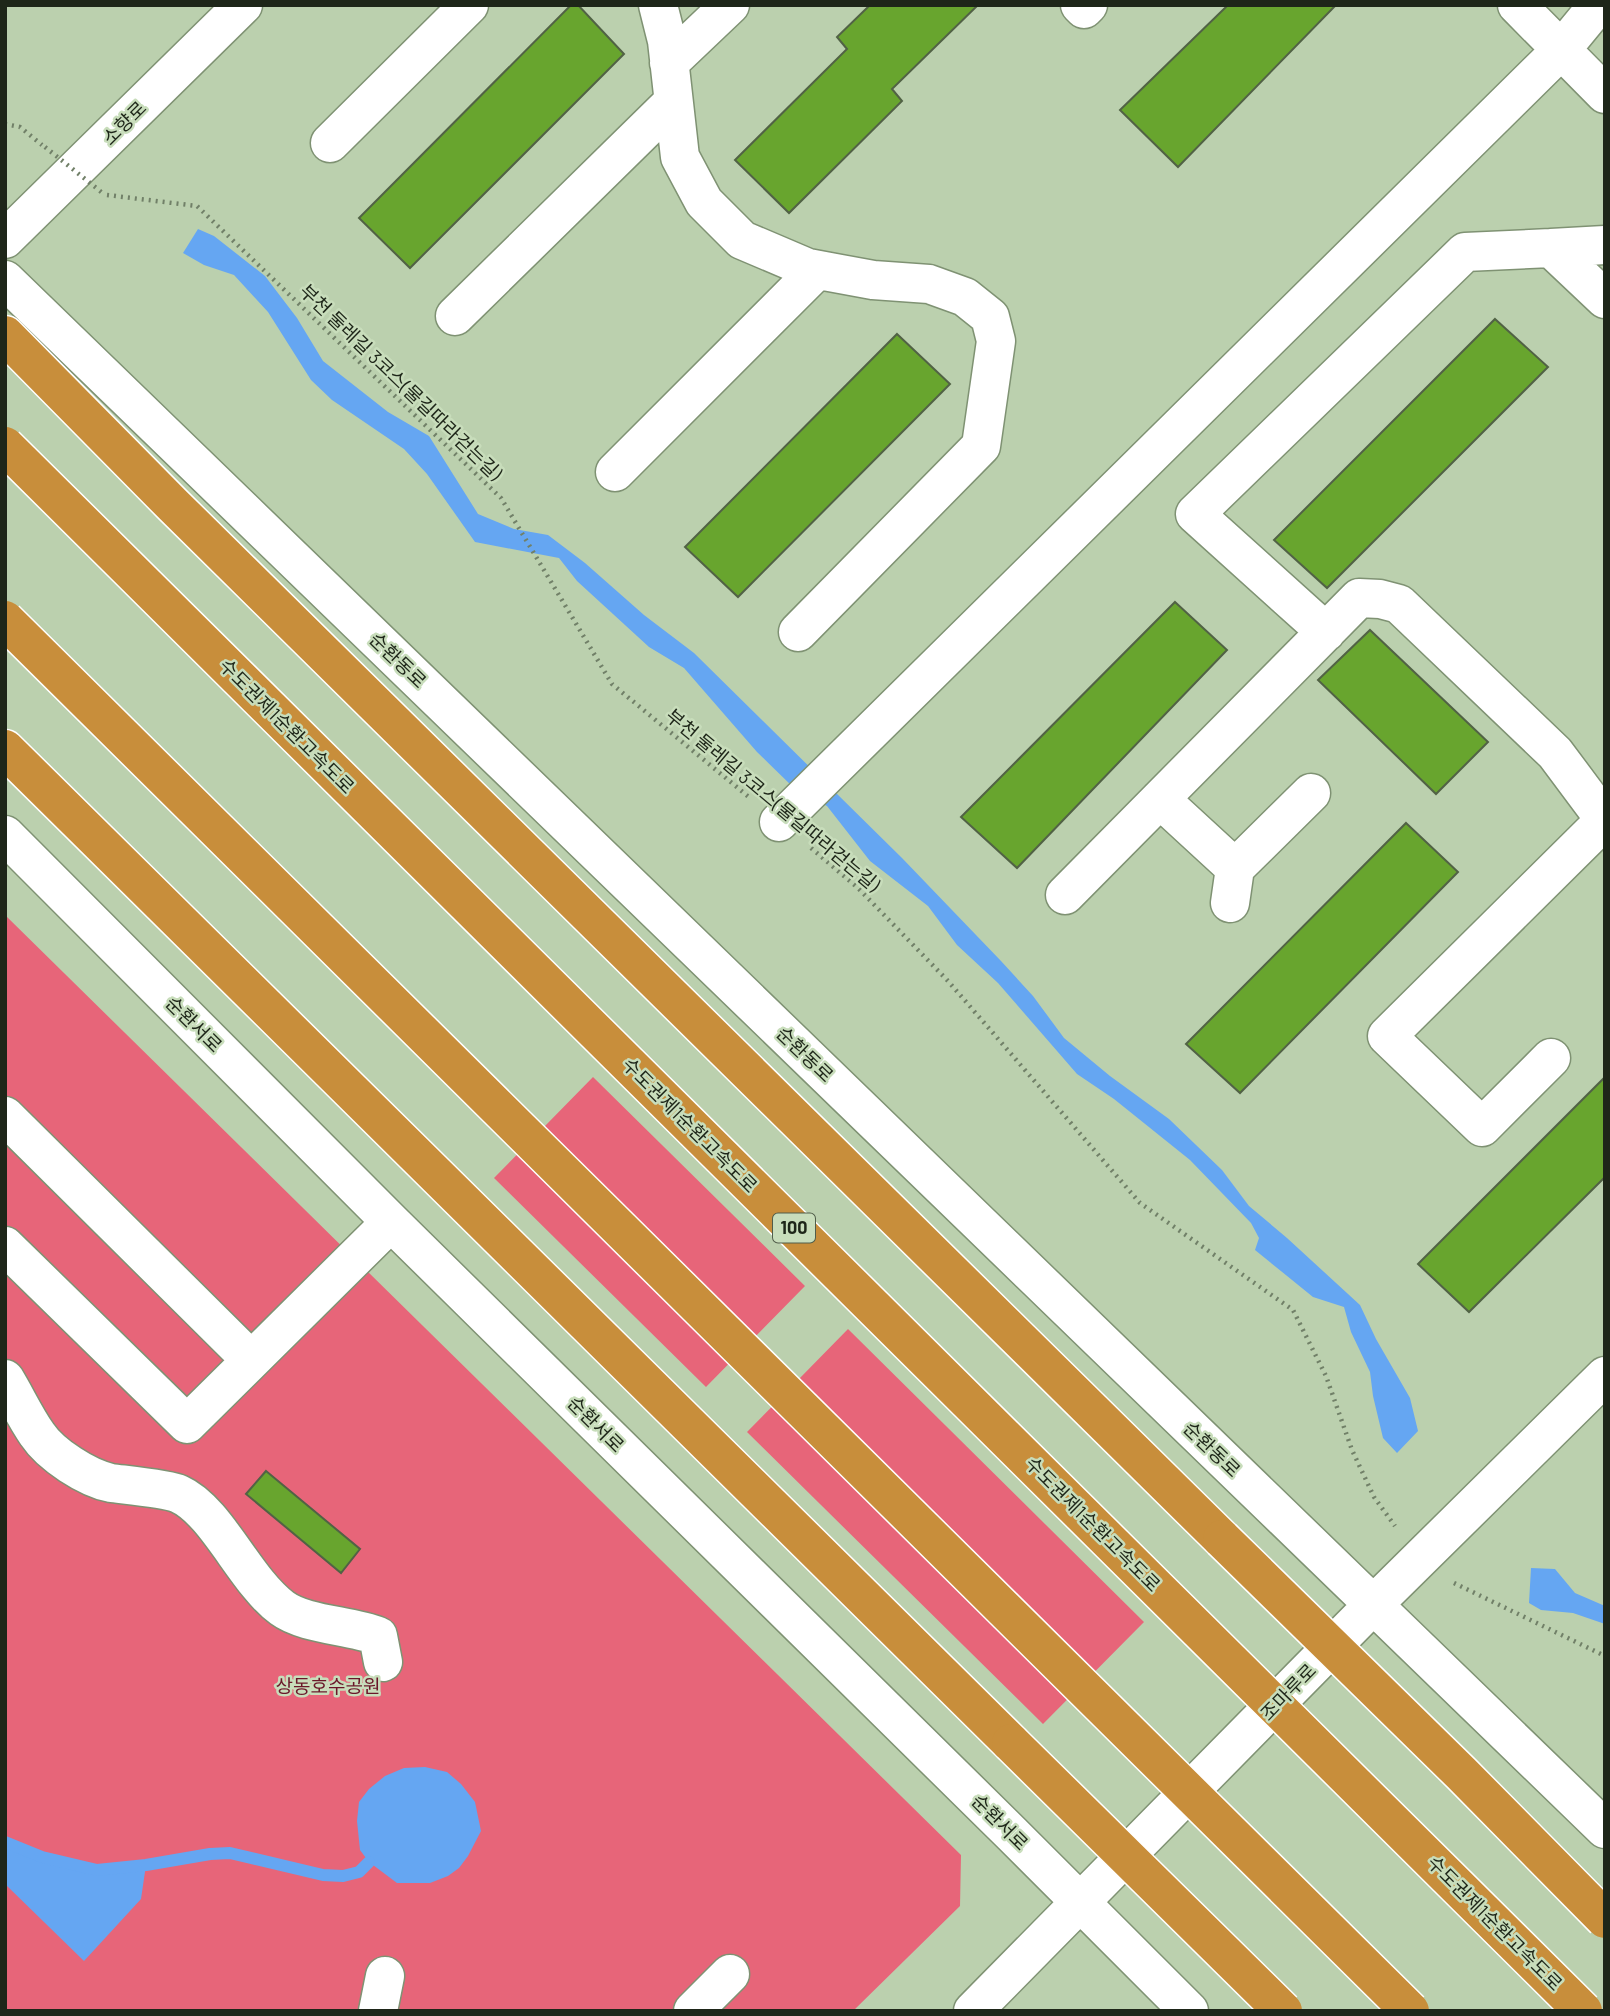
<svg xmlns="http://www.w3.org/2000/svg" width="1610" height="2016" font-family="Barlow,'Noto Sans KR',sans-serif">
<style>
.green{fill:#e76579}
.water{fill:#65a6f2}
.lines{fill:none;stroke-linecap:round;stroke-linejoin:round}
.stream{stroke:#65a6f2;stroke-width:12}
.building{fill:#68a52e;stroke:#516245;stroke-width:2}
.minor-casing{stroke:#7f9273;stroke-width:41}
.highway-casing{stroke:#fff;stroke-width:41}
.path{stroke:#718068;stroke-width:4.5;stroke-dasharray:2 5;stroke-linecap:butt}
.minor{stroke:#fff;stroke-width:38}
.highway{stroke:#c88e3b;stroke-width:38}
.highway-bridge-casing{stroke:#fff;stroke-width:41;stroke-linecap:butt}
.path-bridge{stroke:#718068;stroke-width:4.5;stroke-dasharray:2 5;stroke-linecap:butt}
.highway-bridge{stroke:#c88e3b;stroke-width:38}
.labels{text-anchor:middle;stroke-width:5;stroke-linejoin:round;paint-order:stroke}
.shield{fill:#c8ddbb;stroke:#515d4a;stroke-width:2}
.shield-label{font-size:18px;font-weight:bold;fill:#1e2619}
.street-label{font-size:19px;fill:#1e2619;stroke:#c8ddbb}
.park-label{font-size:19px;fill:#6a1729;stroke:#c8ddbb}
</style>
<rect width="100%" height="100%" fill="#bbd0ae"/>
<path class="green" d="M 5,915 L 961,1855 L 960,1906 L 853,2011 L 5,2011 Z
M 593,1077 L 805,1286 L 706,1387 L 494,1178 Z
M 848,1329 L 1144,1622 L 1043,1724 L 747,1432 Z"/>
<path class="water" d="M 198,229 L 214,236 L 265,276 L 297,318 L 323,361 L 388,412 L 429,436 L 478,514 L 514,529 L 548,535 L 585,563 L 644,615 L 694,653 L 902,858 L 1001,961 L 1033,996 L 1064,1038 L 1110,1076 L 1169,1119 L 1222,1170 L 1249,1206 L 1287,1238 L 1360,1305 L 1376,1339 L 1410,1398 L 1418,1431 L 1397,1453 L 1383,1438 L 1373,1396 L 1370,1372 L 1351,1332 L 1344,1307 L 1313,1297 L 1255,1250 L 1259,1238 L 1251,1223 L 1190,1160 L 1114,1099 L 1077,1074 L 998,983 L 957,945 L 928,906 L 870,861 L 827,806 L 795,789 L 757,752 L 684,668 L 649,647 L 577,581 L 559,558 L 475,542 L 427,474 L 404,449 L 332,400 L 311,380 L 268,312 L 234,275 L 204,265 L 183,253 Z
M 1531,1568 L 1555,1569 L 1575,1593 L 1605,1606 L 1605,1624 L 1573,1613 L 1541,1610 L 1529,1603 Z
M 425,1767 L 447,1772 L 461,1784 L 475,1802 L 481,1831 L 468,1856 L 459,1868 L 448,1876 L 430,1883 L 397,1883 L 369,1862 L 360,1850 L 357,1821 L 359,1802 L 369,1789 L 385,1776 L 404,1768 Z
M 5,1842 L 42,1857 L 97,1870 L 146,1865 L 141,1899 L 84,1961 L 5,1884 Z"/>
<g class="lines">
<path class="stream" d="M 5,1842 L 42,1857 L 97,1870 L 146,1865 L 210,1854 L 230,1853 L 323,1875 L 343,1876 L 359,1872 L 369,1862"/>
</g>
<path class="building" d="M 571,5 L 578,5 L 624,54 L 410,268 L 359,218 Z
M 870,5 L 978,5 L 892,89 L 902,101 L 789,213 L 735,160 L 847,49 L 837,37 Z
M 1228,5 L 1336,5 L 1178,167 L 1120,110 Z
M 1495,319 L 1548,367 L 1327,588 L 1274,540 Z
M 897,334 L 950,384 L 738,597 L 685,547 Z
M 1175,602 L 1227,650 L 1017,868 L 961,817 Z
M 1370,630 L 1488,742 L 1436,794 L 1318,680 Z
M 1406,823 L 1458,872 L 1240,1093 L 1186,1044 Z
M 1605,1077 L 1605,1177 L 1469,1312 L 1418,1264 Z
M 266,1471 L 360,1549 L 341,1573 L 246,1494 Z"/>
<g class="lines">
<g class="minor-casing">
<path id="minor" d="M 658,5 L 667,41 L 680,157 L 704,202 L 742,240 L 808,268 L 873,280 L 929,284 L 965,297 L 990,317 L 996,341 L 981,446 L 798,632
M 1080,5 L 1084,9 L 1088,5
M 1517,5 L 1605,94
M 669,63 L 730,5
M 330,143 L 469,5
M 5,239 L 243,5
M 1551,248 L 1605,245
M 5,280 L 1605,1829
M 455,316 L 673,102
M 615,472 L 817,270
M 1326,632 L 1195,514 L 1465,252 L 1551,248 L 1605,299
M 1160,799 L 1235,868 L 1230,903
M 779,822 L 1561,50 L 1598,5
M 5,835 L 391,1222 L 1012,1834 L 1189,2011
M 1235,868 L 1311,793
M 1065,895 L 1359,598 L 1380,599 L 1399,604 L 1555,753 L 1605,820 L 1387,1036 L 1482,1127 L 1551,1058
M 5,1116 L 251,1360
M 5,1246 L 187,1424 L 391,1222
M 5,1379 C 16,1397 25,1417 37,1434 C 51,1455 87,1478 111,1483 C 126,1485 168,1489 179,1494 C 217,1511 245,1581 282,1608 C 305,1625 350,1625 378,1636 L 383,1662
M 378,2011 L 385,1976
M 693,2011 L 730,1974
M 973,2011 L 1373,1605 L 1605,1376"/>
</g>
<g class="highway-casing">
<path id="highway" d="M 5,335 L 173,505 L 1222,1539
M 5,749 L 1011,1743"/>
</g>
<path class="path" d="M 5,124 L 20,127 L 42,145
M 107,195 L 197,206 L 501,498 L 612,684 L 750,798
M 811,848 L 858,888 L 948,981 L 1140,1203 L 1293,1310 L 1326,1376 L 1352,1450 L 1374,1497 L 1395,1526
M 1454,1583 L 1605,1656"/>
<use href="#minor" class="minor"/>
<use href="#highway" class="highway"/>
<g class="highway-bridge-casing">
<path id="highway-bridge" d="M 5,446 L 1583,2011
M 5,620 L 1410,2011
M 1222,1539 L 1461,1773 L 1605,1919
M 1011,1743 L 1283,2011"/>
</g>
<path class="path-bridge" d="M 45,147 L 105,195"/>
<use href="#highway-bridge" class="highway-bridge"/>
</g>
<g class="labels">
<rect class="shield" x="773" y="1213.5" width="42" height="29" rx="5"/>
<g class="shield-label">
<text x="794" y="1234">100</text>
</g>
<g class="street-label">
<text transform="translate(124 123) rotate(-45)" y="7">소향로</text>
<text transform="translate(401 382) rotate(44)" y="7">부천 둘레길 3코스(물길따라걷는길)</text>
<text transform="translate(398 660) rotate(44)" y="7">순환동로</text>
<text transform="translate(287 726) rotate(45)" y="7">수도권제1순환고속도로</text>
<text transform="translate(773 800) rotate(40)" y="7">부천 둘레길 3코스(물길따라걷는길)</text>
<text transform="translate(194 1024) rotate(45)" y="7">순환서로</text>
<text transform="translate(805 1054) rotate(44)" y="7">순환동로</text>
<text transform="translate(690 1125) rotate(45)" y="7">수도권제1순환고속도로</text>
<text transform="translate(596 1424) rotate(45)" y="7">순환서로</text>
<text transform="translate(1212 1449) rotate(44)" y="7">순환동로</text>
<text transform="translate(1093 1524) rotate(45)" y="7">수도권제1순환고속도로</text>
<text transform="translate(1288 1692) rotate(-46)" y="7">조마루로</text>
<text transform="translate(1000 1822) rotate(45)" y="7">순환서로</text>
<text transform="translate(1495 1923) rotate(45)" y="7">수도권제1순환고속도로</text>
</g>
<g class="park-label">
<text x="328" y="1693">상동호수공원</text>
</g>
</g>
<rect width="1610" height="2016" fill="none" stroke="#1e2619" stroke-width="14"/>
</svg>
